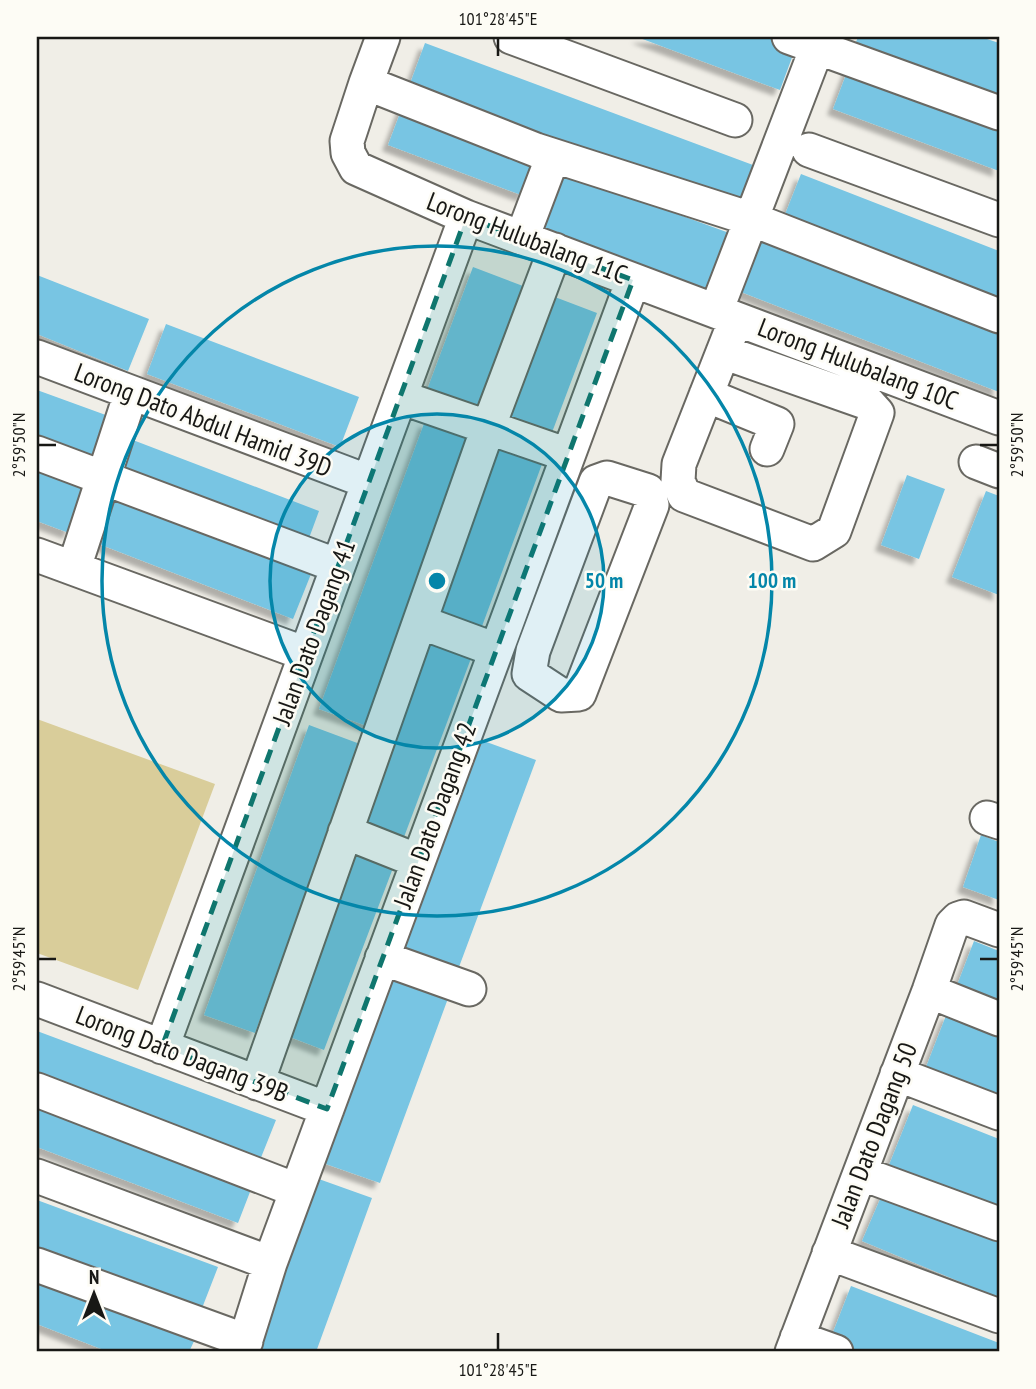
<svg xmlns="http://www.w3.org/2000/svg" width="1036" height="1389" font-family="'PT Sans Narrow',sans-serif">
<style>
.green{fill:#d9cd9a}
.building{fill:#78c5e3;filter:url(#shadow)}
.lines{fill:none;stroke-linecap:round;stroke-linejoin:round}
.minor-casing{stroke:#696862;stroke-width:37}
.minor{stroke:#fff;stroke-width:33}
.marked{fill:#0f766e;fill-opacity:0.2;stroke:#0f766e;stroke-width:5;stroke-dasharray:14 9;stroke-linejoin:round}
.ticks{fill:none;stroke:#181815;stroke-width:2.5}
.ring{fill:none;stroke:#0486a9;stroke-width:3.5}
.labels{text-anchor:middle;stroke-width:5;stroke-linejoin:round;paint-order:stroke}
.street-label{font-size:26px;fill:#181815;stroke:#fdfcf5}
.centre{fill:#0486a9;stroke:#fdfcf5;stroke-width:3.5}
.ring-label{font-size:21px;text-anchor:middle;font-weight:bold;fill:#0486a9;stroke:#fdfcf5;stroke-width:5;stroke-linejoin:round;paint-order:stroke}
.neatline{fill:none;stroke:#181815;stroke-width:2.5}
.ticks-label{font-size:18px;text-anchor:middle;fill:#181815}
</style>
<defs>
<filter id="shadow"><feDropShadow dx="-6" dy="6" stdDeviation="2" flood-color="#0004"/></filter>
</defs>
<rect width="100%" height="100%" fill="#f0eee7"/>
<path class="green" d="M 37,719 L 215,784 L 138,990 L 37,953 Z"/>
<path class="building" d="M 637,37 L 777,37 L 797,44 L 780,90 Z
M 858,37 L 981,37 L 999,43 L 999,96 L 856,42 Z
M 425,43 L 753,165 L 736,210 L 408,89 Z
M 850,64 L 999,119 L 999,171 L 833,109 Z
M 405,100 L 541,151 L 524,196 L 388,145 Z
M 556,170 L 732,234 L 711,290 L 535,226 Z
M 801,174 L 999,251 L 999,307 L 782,222 Z
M 759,233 L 999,327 L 999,392 L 736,290 Z
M 473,267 L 531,289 L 482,420 L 424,398 Z
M 37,275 L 149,319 L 128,371 L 37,334 Z
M 547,294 L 597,313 L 548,443 L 498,425 Z
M 166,324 L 359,397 L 340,447 L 147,374 Z
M 37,390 L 114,418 L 93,473 L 37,452 Z
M 425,421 L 475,439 L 370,727 L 319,709 Z
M 125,437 L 319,511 L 305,549 L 110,476 Z
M 488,444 L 542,464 L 478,637 L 424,617 Z
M 37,466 L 88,486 L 69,533 L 37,521 Z
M 907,475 L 945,489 L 919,559 L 881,545 Z
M 106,489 L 313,569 L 293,619 L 86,539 Z
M 986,491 L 999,496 L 999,595 L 952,577 Z
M 416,632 L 473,653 L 401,845 L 344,824 Z
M 309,725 L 360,744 L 255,1033 L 204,1015 Z
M 481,740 L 536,760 L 456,975 L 401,954 Z
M 981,835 L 999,842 L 999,900 L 963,887 Z
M 341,839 L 396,860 L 324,1050 L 269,1029 Z
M 974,941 L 999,951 L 999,1011 L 954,993 Z
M 393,973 L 450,993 L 380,1183 L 323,1163 Z
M 947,1013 L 999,1033 L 999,1094 L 926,1067 Z
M 37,1031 L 276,1120 L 258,1165 L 37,1082 Z
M 37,1097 L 255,1179 L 238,1223 L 37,1147 Z
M 913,1105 L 999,1139 L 999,1209 L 889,1165 Z
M 316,1178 L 372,1198 L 316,1352 L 253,1352 Z
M 884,1190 L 999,1238 L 999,1298 L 862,1241 Z
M 37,1200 L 218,1267 L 197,1321 L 37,1261 Z
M 37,1276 L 195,1339 L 189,1352 L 109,1352 L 37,1324 Z
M 851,1286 L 999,1343 L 999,1352 L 861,1352 L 830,1340 Z"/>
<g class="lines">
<g class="minor-casing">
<path id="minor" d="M 383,37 L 366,83 L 347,141 L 348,153 L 356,168 L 466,217 L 999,418
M 511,37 L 735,120
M 789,37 L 999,113
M 366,83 L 536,150 L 751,219 L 999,316
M 809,150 L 999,220
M 522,238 L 553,156
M 716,311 L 821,37
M 723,352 L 868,403 L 877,413 L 834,531 L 813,544 L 684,495 L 678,481 L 679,464 L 736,319
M 37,357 L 369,482
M 706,395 L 777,424 L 767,449
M 400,397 L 568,455
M 37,453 L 338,566
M 976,462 L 999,471
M 607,478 L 648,491 L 652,505 L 579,694 L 561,695 L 529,674 L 533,651 L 596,482 Z
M 37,555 L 306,654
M 74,568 L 131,393
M 420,622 L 496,650
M 987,818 L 999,822
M 345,832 L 418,861
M 382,958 L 469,989
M 929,991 L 999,1019
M 37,999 L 327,1109
M 162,1047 L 466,217
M 897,1074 L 999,1113
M 257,1083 L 488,428 L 555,250
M 37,1090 L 296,1190
M 860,1173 L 999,1224
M 37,1176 L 270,1263
M 829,1253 L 999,1316
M 37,1265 L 246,1341
M 797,1338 L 836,1352
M 242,1352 L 270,1263 L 633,280
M 792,1352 L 929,991 L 952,925 L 958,919 L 964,917 L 999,930"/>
</g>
<use href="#minor" class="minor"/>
</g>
<path class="marked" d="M 466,217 L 633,280 L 327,1109 L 162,1047 Z"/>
<path class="ticks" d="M 498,38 L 498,56M 38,445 L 56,445M 980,445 L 998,445M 38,959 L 56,959M 980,959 L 998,959M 498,1333 L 498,1350"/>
<circle cx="437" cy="581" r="167" fill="#0486a9" fill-opacity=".12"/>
<g class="ring">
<circle cx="437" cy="581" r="167"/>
<circle cx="437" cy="581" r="335"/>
</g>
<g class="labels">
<g class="street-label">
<text transform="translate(527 238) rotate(21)" y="9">Lorong Hulubalang 11C</text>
<text transform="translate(858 364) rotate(21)" y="9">Lorong Hulubalang 10C</text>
<text transform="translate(203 420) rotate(21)" y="9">Lorong Dato Abdul Hamid 39D</text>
<text transform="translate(314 632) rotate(-70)" y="9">Jalan Dato Dagang 41</text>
<text transform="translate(435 815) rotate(-70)" y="9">Jalan Dato Dagang 42</text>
<text transform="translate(182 1054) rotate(21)" y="9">Lorong Dato Dagang 39B</text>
<text transform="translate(874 1135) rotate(-69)" y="9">Jalan Dato Dagang 50</text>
</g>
</g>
<circle cx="437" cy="581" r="10" class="centre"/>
<g class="ring-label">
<text x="604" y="588">50 m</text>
<text x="772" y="588">100 m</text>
</g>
<rect width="1036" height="1389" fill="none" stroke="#fdfcf5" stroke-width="77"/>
<g transform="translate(94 1294)" stroke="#fdfcf5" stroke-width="5" paint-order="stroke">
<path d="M0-5L12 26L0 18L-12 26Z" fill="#181815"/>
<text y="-10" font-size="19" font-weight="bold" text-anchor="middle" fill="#181815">N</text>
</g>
<rect x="38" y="38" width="960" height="1312" class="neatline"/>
<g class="ticks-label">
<text x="498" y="25">101°28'45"E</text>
<text transform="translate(19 445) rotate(-90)" y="6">2°59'50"N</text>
<text transform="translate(1017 445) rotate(-90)" y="6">2°59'50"N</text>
<text transform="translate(19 959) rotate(-90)" y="6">2°59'45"N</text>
<text transform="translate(1017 959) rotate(-90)" y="6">2°59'45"N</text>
<text x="498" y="1376">101°28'45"E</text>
</g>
</svg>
